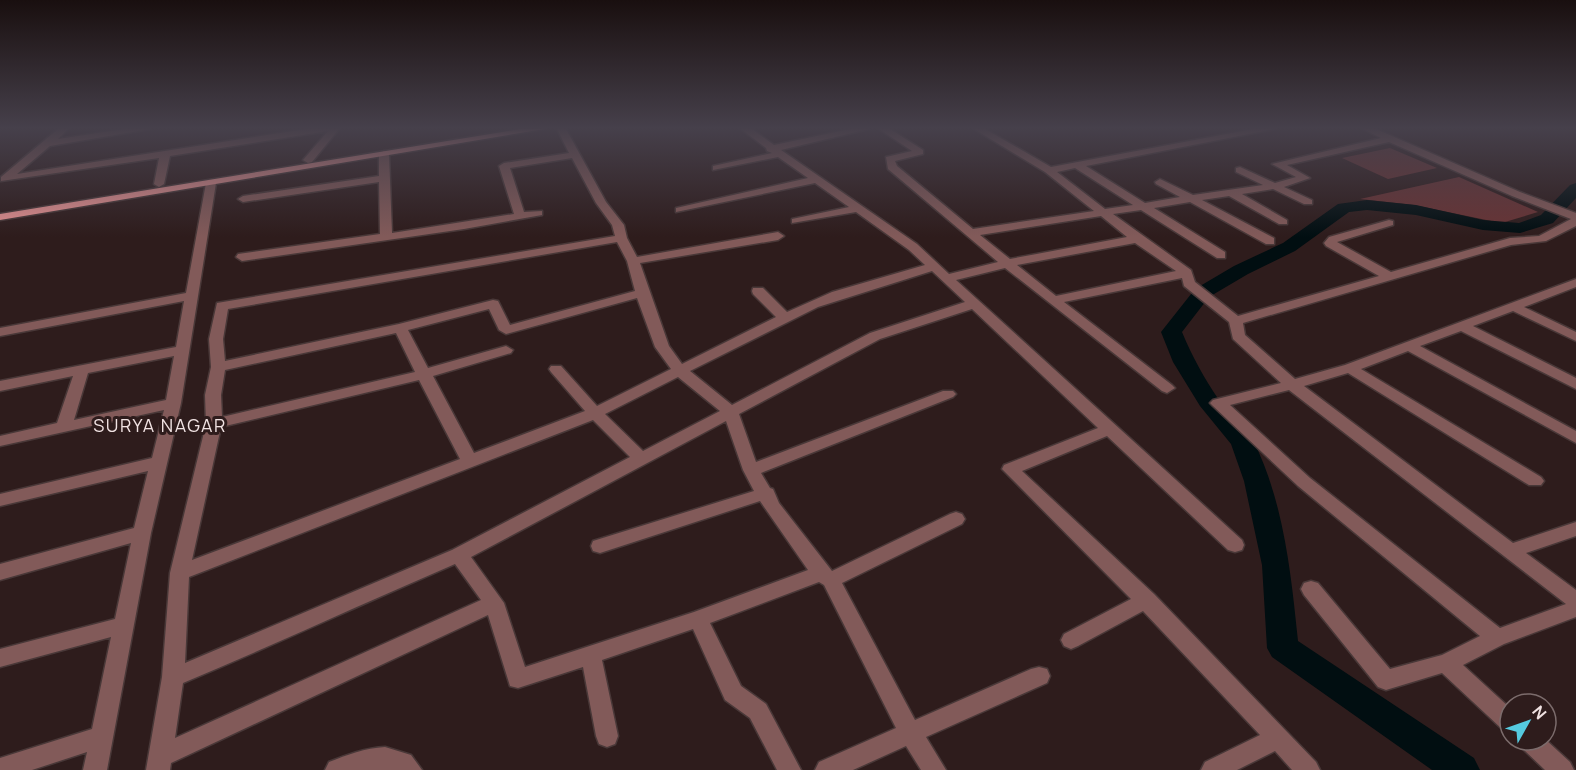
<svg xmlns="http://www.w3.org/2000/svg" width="1576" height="770" font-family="Manrope,sans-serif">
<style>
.green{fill:#693334}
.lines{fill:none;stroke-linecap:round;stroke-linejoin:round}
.canal{fill:#010e11;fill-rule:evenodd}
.minor-casing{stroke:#493838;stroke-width:3}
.primary-casing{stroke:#493838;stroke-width:3}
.minor{fill:#825a59;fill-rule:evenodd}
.primary{fill:#e49191;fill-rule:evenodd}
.labels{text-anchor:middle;stroke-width:6;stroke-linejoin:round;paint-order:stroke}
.neighbourhood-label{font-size:18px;letter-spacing:1.5px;fill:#f1e3e3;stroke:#2e1c1c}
</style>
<rect width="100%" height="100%" fill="#2e1c1c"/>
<path class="green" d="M 1390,148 L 1437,168 L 1388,179 L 1342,158 Z
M 1459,177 L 1538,212 L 1505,222 L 1496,222 L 1414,205 L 1360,199 Z"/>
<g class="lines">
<path class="canal" d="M 1576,183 L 1576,198 L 1553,223 L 1520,233 L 1483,230 L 1416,215 L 1367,210 L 1349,212 L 1295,251 L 1248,274 L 1209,297 L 1182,332 C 1192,356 1204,378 1219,400 C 1230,414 1247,426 1254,442 C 1284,503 1291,574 1298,641 L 1474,758 L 1480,770 L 1432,770 L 1272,657 L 1267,648 L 1262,565 L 1244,481 L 1231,444 L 1200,406 L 1173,362 L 1161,332 L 1195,289 L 1234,266 L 1283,243 L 1338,204 L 1367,200 L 1416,205 L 1483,220 L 1519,223 L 1541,215 L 1570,185 Z"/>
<g class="minor-casing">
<path id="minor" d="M 58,129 L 68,129 L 58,139 L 124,129 L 150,129 L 50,146 L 17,174 L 306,129 L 339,129 L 312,162 L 308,163 L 303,160 L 328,131 L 170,156 L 164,184 L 159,187 L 154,184 L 159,158 L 1,181 L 1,177 Z
M 557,129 L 566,129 L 606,202 L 624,225 L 627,238 L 637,257 L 778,232 L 784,236 L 778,240 L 640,263 L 669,346 L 682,364 L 776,317 L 753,294 L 752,291 L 753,288 L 763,288 L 787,312 L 832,292 L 925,265 L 909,250 L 856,212 L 792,223 L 792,219 L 849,207 L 815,183 L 676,212 L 676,208 L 808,178 L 778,157 L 713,170 L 713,166 L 772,153 L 767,151 L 766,148 L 741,129 L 752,129 L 774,145 L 850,129 L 869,129 L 781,150 L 917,244 L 949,274 L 998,262 L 888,169 L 886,157 L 912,151 L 879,129 L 890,129 L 923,150 L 923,154 L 895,161 L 897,166 L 973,229 L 1094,211 L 1045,172 L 974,129 L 985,129 L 1051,167 L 1253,129 L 1274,129 L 1086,166 L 1145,203 L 1180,197 L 1156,184 L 1155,182 L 1160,179 L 1193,195 L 1263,185 L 1236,172 L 1236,168 L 1240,167 L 1275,183 L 1296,177 L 1272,164 L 1381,138 L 1363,129 L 1376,129 L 1520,192 L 1576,213 L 1576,226 L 1546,241 L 1511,245 L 1243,323 L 1245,335 L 1295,379 L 1345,365 L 1576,279 L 1576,287 L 1524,307 L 1576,332 L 1576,341 L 1513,311 L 1473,326 L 1576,378 L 1576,389 L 1461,331 L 1420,346 L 1576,431 L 1576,443 L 1408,351 L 1361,369 L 1541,477 L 1544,481 L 1541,485 L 1529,485 L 1348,373 L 1304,386 L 1513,543 L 1576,522 L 1576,536 L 1526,553 L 1576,590 L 1576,617 L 1504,644 L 1463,665 L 1510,708 L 1510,732 L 1502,729 L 1442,673 L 1386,690 L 1378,687 L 1304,595 L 1301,589 L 1304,583 L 1311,581 L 1318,583 L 1390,669 L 1442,655 L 1480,636 L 1298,486 L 1213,406 L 1210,403 L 1213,400 L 1281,383 L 1233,339 L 1229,322 L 1184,286 L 1182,278 L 1064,302 L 1172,385 L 1175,388 L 1167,393 L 1162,391 L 1005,268 L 956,280 L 1242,540 L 1244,545 L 1242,550 L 1235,552 L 1228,550 L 1107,436 L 1022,471 L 1154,594 L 1316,762 L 1320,770 L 1292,770 L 1275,751 L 1237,770 L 1201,770 L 1205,762 L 1260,735 L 1143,611 L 1078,646 L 1071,649 L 1064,646 L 1061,640 L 1064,634 L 1131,599 L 1002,469 L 1004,465 L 1098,428 L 972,309 L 880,339 L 739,414 L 756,462 L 943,391 L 953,391 L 956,394 L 953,397 L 761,473 L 770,488 L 773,489 L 779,503 L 832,571 L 950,514 L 956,512 L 962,514 L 965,519 L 962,524 L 842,583 L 915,720 L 1031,669 L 1039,667 L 1047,669 L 1050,676 L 1047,683 L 926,737 L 946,770 L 921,770 L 906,746 L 853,770 L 815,770 L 819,762 L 896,728 L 824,585 L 819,582 L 710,623 L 741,686 L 766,704 L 801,770 L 777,770 L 750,718 L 725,700 L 693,629 L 602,660 L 618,736 L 615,744 L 607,747 L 599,744 L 596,736 L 583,667 L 518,688 L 510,686 L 488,615 L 171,763 L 170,770 L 146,770 L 162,677 L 170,573 L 206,424 L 205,395 L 211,367 L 209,339 L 217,303 L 615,236 L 612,225 L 596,203 L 572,158 L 510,168 L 524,212 L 542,211 L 542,215 L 464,229 L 242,261 L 236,257 L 238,254 L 380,234 L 379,182 L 243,202 L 238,199 L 243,196 L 379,176 L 379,154 L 384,151 L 389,154 L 392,233 L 514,214 L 499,166 L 504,163 L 569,153 ZM 1389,142 L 1512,196 L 1571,219 L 1539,236 L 1510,238 L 1391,272 L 1337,242 L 1393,225 L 1393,221 L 1389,220 L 1329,237 L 1324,243 L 1326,246 L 1379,276 L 1238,316 L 1195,282 L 1191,270 L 1113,214 L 1141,210 L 1217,258 L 1225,258 L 1225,252 L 1154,208 L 1190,202 L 1266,244 L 1274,244 L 1274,238 L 1202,200 L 1229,196 L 1279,224 L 1287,224 L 1287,220 L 1242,194 L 1273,189 L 1304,204 L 1312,204 L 1312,200 L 1284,187 L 1310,178 L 1287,165 ZM 1075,168 L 1133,205 L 1105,209 L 1057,172 ZM 1101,216 L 1127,237 L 1010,259 L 980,235 ZM 617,242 L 627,261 L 635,291 L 510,325 L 498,301 L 493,300 L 399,324 L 225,361 L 223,339 L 228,309 ZM 1135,243 L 1176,271 L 1056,296 L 1017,265 ZM 932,271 L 965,302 L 870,333 L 732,405 L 690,371 L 818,307 ZM 637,298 L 655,347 L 671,369 L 597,406 L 561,366 L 551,366 L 549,369 L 551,372 L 585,411 L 474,453 L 433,376 L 511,353 L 513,350 L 506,346 L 428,368 L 408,330 L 489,309 L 499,330 L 506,334 ZM 396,333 L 415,372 L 222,417 L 221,395 L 225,370 ZM 678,377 L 720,411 L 643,451 L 605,414 ZM 419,380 L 460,459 L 192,560 L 221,427 ZM 1289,390 L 1566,604 L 1500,628 L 1310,478 L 1230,405 ZM 593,420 L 630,457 L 452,550 L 185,663 L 189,577 ZM 726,421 L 743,470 L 754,491 L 593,541 L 591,546 L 593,551 L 600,553 L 760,501 L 808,570 L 694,612 L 525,667 L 504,603 L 471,557 ZM 455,564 L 481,600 L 175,738 L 183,683 C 274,645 364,603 455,564 Z
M 211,180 L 216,183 L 181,403 L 151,533 L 107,770 L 83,770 L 87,752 L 32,770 L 0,770 L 0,758 L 92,729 L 111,637 L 0,667 L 0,649 L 115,619 L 131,543 L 0,580 L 0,564 L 134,528 L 148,471 L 0,506 L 0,494 L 152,458 L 164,410 L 0,446 L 0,436 L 57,423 L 73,376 L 0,391 L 0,381 L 176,347 L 184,301 L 0,336 L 0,328 L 186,293 L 206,183 ZM 174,356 L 166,400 L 74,420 L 88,373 Z
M 1519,740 L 1546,740 L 1570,762 L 1574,770 L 1545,770 L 1522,748 Z
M 385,747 L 411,755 L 422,770 L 325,770 L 329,762 C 347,755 365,748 385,747 Z"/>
</g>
<g class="primary-casing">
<path id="primary" d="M 520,129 L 544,129 L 0,220 L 0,214 Z"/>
</g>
<use href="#minor" class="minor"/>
<use href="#primary" class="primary"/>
</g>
<linearGradient id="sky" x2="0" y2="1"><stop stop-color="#190f0f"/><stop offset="0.54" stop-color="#46404b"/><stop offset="1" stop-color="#46404b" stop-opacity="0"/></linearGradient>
<rect width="1576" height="237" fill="url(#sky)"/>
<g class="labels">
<g class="neighbourhood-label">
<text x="160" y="432">SURYA NAGAR</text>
</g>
</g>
<g transform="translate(1528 722) rotate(50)"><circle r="28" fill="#2e1c1c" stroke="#7c6c6c" stroke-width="1.5"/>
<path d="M0-4.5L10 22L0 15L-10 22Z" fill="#55cadf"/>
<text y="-9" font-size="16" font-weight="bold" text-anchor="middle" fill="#f1e3e3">N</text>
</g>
</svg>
